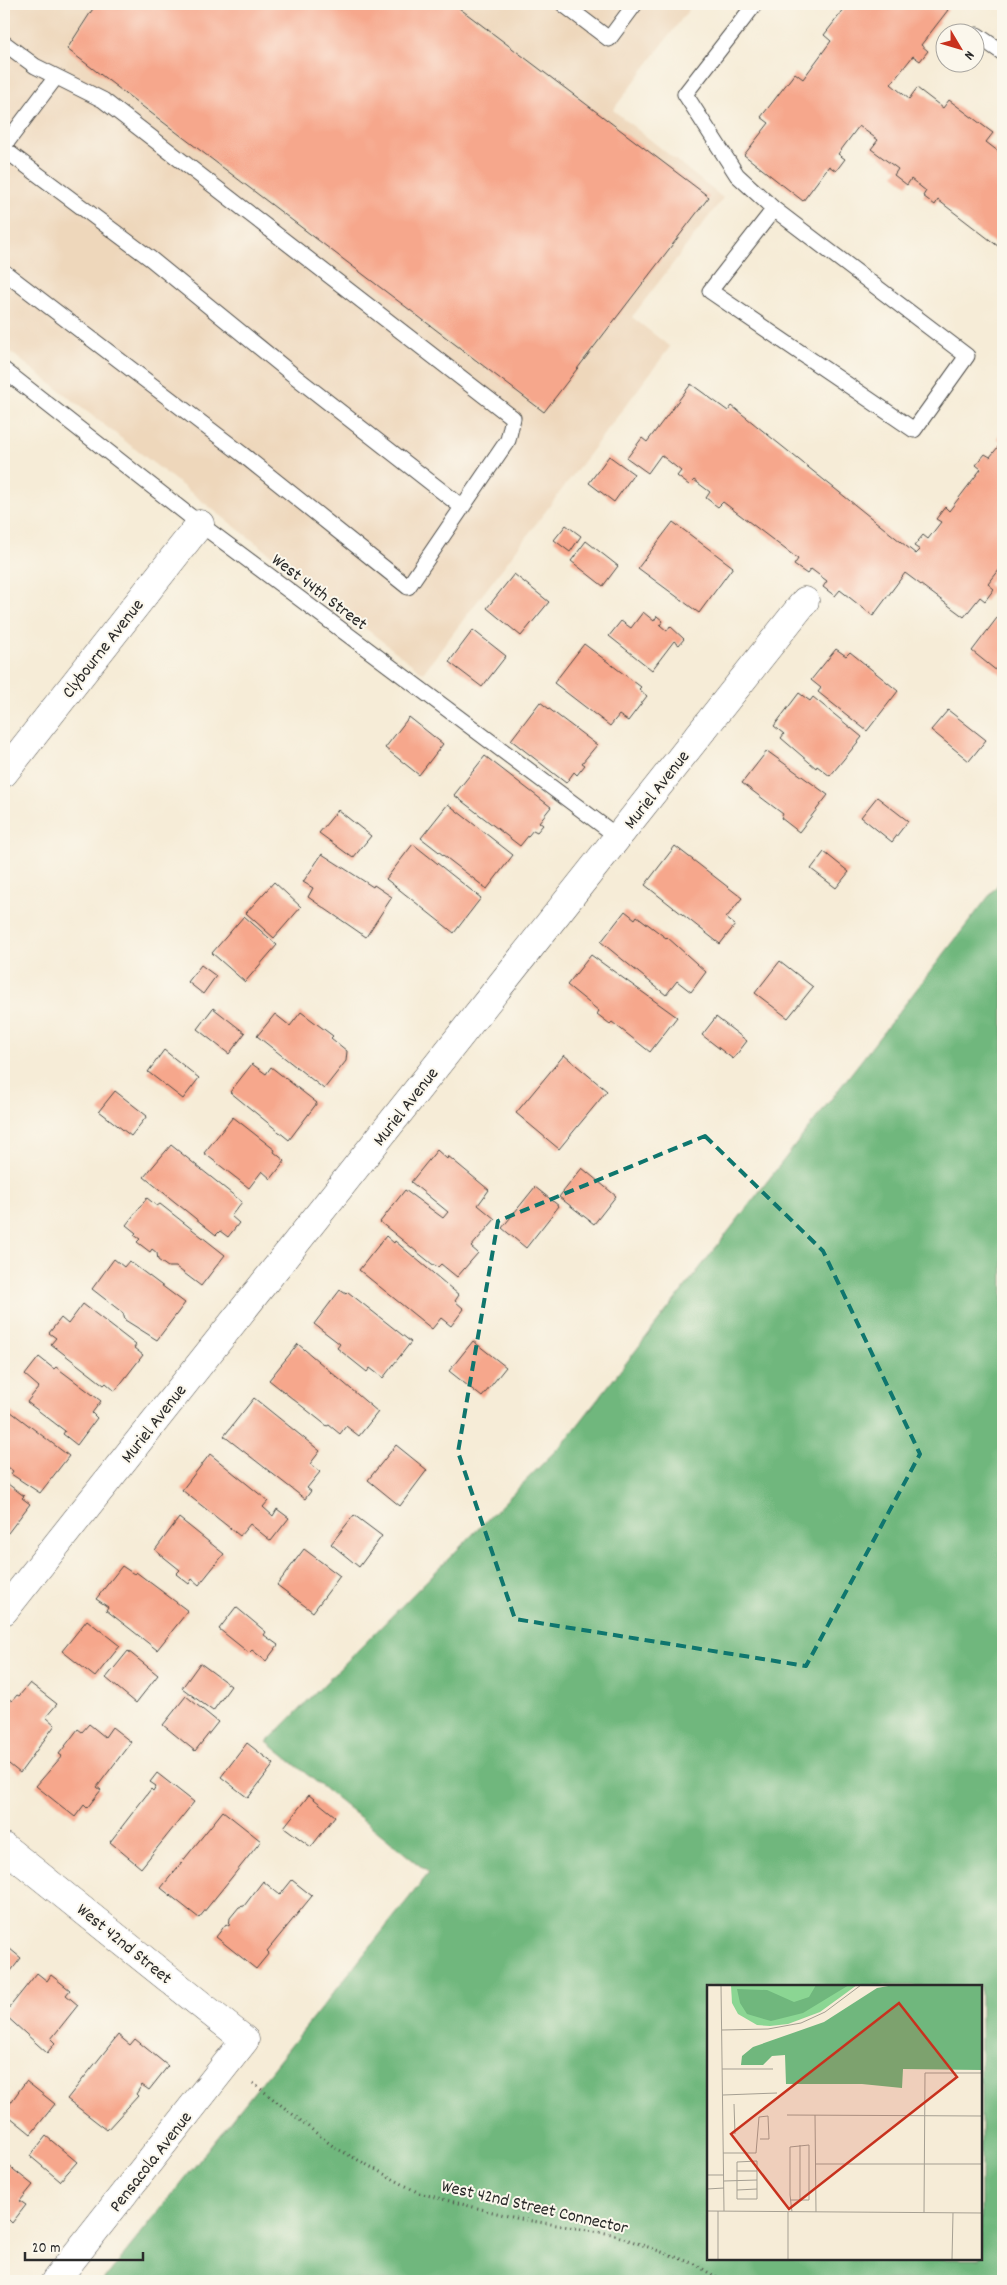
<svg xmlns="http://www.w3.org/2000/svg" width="1007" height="2285" font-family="Dekko,sans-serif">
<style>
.built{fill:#eed7bb}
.forest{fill:#70b77d;stroke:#4e7154;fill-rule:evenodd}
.building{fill:#f6a78c}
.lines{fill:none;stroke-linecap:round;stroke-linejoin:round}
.lane-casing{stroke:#494845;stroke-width:17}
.street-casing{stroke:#494845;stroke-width:29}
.path{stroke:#494845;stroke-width:3;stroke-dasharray:1 4;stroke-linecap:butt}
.lane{stroke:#fff;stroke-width:15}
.street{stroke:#fff;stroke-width:28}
.marked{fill:none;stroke:#0f766e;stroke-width:4;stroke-dasharray:10 6;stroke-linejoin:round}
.labels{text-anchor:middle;stroke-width:4;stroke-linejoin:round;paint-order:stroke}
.street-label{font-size:18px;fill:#2b2b2b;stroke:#fbf7ec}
.inset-road{fill:none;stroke:#a59f92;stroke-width:1}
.view{fill:#c8321e;fill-opacity:0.15;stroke:#c8321e;stroke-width:2.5}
.inset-edge{fill:none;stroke:#2b2b2b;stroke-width:2.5}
</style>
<rect width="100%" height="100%" fill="#fbf7ec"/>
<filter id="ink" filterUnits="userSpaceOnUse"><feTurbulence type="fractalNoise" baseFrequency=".02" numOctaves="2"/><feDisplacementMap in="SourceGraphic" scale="10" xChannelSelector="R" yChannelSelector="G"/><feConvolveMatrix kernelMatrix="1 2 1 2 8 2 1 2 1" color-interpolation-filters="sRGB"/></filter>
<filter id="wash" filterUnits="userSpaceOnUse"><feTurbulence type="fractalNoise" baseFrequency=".0096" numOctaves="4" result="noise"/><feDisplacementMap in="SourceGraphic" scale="20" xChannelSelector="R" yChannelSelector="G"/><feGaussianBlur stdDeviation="1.12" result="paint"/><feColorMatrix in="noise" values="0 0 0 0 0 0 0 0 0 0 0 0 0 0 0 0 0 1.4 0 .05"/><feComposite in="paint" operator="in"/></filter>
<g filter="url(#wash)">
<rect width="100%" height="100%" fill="#f6ecd7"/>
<path class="built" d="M 4,4 L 693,4 L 613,110 L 723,198 L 632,317 L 670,347 L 423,673 L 4,347 Z"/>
<path class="forest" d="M 1003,878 L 1003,2281 L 103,2281 L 429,1873 L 267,1742 L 567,1439 ZM 708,1986 L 981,1986 L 981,2259 L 708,2259 Z"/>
<g id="blocks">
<path class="building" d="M 96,4 L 462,4 L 459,8 L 709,197 L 544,412 L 67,49 Z
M 848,4 L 940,4 L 948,10 L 921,45 L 928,51 L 920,61 L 913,56 L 891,84 L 909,99 L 917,88 L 943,108 L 949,100 L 993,133 L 986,142 L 1003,155 L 1003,250 L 938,200 L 935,205 L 923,196 L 926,191 L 911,179 L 907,185 L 894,175 L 898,169 L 871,149 L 878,140 L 859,126 L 838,154 L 845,159 L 836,171 L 829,166 L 803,201 L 744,155 L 769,123 L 761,117 L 795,73 L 803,79 L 831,41 L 824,35 Z
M 691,384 L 728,411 L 732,406 L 916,554 L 920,550 L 914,546 L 923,535 L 928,539 L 941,522 L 936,519 L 945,507 L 949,511 L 981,469 L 976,465 L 985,454 L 990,457 L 1002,442 L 997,438 L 1003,430 L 1003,571 L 1000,569 L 988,584 L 994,589 L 985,601 L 980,597 L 964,617 L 905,573 L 873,616 L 840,590 L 835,596 L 823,587 L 827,581 L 811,569 L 807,574 L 794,565 L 798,559 L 723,502 L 718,507 L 706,498 L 710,492 L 694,480 L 689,485 L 677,476 L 681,471 L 661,455 L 648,473 L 627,458 L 642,438 L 647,442 Z
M 609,456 L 634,474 L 614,502 L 589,483 Z
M 673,522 L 733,567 L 699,613 L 638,568 Z
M 566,525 L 581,536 L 570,552 L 554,540 Z
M 586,541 L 618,566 L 603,586 L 571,561 Z
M 514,574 L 549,602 L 521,636 L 487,608 Z
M 1003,610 L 1003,676 L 972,651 Z
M 643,612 L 654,621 L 657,616 L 663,621 L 660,625 L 667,631 L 670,626 L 684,639 L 679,645 L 674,641 L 652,670 L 609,636 L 621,621 L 631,628 Z
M 473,630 L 506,656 L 482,687 L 449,662 Z
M 584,644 L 641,687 L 639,689 L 647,696 L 628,721 L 619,715 L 610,726 L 554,683 Z
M 836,649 L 846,656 L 850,652 L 898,691 L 867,731 L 818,692 L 821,688 L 811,680 Z
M 799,693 L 810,701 L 813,697 L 862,737 L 830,776 L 817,766 L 816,768 L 781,738 L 784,734 L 774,726 Z
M 540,702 L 597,745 L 582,763 L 585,765 L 577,775 L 574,772 L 566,783 L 511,740 Z
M 948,710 L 986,740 L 969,761 L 931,730 Z
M 409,717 L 443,744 L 419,775 L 385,748 Z
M 767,751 L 828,795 L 799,832 L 781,818 L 783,814 L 742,783 Z
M 485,756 L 551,807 L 539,822 L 543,825 L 537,832 L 533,830 L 520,846 L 454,795 Z
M 877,797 L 908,821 L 892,842 L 861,817 Z
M 448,804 L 513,855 L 487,889 L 421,838 Z
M 338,810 L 371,836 L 353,858 L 319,833 Z
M 413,844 L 481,898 L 454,933 L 386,879 Z
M 675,846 L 742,898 L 726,918 L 735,925 L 720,944 L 645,885 Z
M 824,852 L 849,872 L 836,888 L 811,869 Z
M 322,854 L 373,887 L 374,885 L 392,897 L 366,937 L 308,897 L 313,888 L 303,882 Z
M 274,882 L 301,907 L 274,938 L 246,913 Z
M 625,911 L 635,919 L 637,916 L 666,938 L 667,937 L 706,972 L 691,992 L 677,981 L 666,995 L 601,942 Z
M 244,916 L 277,945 L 245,982 L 212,953 Z
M 591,955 L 677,1017 L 650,1052 L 612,1022 L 610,1024 L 597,1014 L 599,1011 L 567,985 Z
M 780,961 L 813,987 L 788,1018 L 755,993 Z
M 201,965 L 216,976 L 203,994 L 188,982 Z
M 213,1008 L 245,1033 L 229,1054 L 197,1029 Z
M 301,1012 L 333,1036 L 331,1038 L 347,1051 L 346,1061 L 324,1089 L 257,1036 L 275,1014 L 290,1026 Z
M 716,1017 L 747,1041 L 733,1059 L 702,1035 Z
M 164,1050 L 199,1078 L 183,1099 L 148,1072 Z
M 564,1055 L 607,1091 L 559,1149 L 516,1113 Z
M 252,1064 L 266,1074 L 271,1067 L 317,1103 L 289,1140 L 230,1092 Z
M 115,1091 L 147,1116 L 131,1136 L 99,1111 Z
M 233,1117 L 275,1150 L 274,1152 L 285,1161 L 271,1179 L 262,1171 L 249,1188 L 204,1153 Z
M 171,1145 L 242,1202 L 231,1216 L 239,1223 L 228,1237 L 220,1231 L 216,1235 L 144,1177 Z
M 437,1150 L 447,1159 L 448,1156 L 489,1190 L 478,1205 L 495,1219 L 471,1247 L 478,1253 L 457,1277 L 441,1264 L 438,1267 L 432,1264 L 380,1222 L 405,1190 L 443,1218 L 448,1212 L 411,1182 Z
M 582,1168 L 616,1196 L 594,1224 L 559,1197 Z
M 535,1187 L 559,1206 L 526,1248 L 502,1228 Z
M 147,1198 L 157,1206 L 160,1204 L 225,1255 L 201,1286 L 176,1267 L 168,1267 L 158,1260 L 157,1253 L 152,1249 L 150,1252 L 137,1242 L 140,1239 L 134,1235 L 136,1233 L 126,1225 Z
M 386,1236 L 394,1243 L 395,1241 L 459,1295 L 455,1301 L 464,1309 L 451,1326 L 441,1318 L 432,1329 L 359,1270 Z
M 114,1259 L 124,1267 L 129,1261 L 185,1303 L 157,1340 L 125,1320 L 123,1313 L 92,1289 Z
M 340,1290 L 346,1294 L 348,1292 L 411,1342 L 383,1378 L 370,1368 L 367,1372 L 337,1348 L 340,1344 L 314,1324 Z
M 83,1304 L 136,1345 L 134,1348 L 143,1355 L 115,1391 L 106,1383 L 104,1385 L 51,1344 L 56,1338 L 49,1333 L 61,1318 L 68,1324 Z
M 473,1341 L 506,1367 L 482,1397 L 449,1371 Z
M 298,1344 L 378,1412 L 359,1436 L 346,1426 L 340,1434 L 329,1425 L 327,1426 L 269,1380 Z
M 39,1357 L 54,1369 L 56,1367 L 101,1401 L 92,1413 L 97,1418 L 77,1445 L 63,1434 L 65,1431 L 27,1402 L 39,1387 L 25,1375 Z
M 254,1398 L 320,1451 L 310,1464 L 320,1472 L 307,1488 L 311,1491 L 305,1499 L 224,1436 Z
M 6,1408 L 69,1456 L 40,1493 L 11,1474 L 13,1471 L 4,1464 L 4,1411 Z
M 396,1445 L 427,1470 L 400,1506 L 368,1480 Z
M 210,1454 L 268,1501 L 263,1507 L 273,1516 L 277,1509 L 289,1518 L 271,1541 L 250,1524 L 240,1536 L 182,1490 Z
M 4,1481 L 24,1496 L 22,1498 L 30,1504 L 5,1537 Z
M 354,1515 L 382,1536 L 359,1567 L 331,1544 Z
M 179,1518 L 224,1554 L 199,1585 L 192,1579 L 189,1584 L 176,1574 L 180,1570 L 155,1550 Z
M 304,1549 L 340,1576 L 313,1612 L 277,1585 Z
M 122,1566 L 134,1574 L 136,1572 L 188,1611 L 157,1650 L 106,1610 L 108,1607 L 96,1599 Z
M 236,1607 L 266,1632 L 264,1635 L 278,1645 L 266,1661 L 252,1650 L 249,1653 L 219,1629 Z
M 87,1620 L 120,1646 L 95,1677 L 62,1651 Z
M 128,1651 L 158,1675 L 136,1703 L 106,1678 Z
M 200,1663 L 231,1686 L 213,1711 L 182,1688 Z
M 30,1683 L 57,1704 L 46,1717 L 55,1725 L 20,1773 L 4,1760 L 4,1706 L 9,1699 L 12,1701 L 17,1695 L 19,1696 Z
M 186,1696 L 218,1722 L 195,1751 L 163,1725 Z
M 89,1724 L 105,1737 L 112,1727 L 131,1742 L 97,1787 L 101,1790 L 87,1808 L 84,1805 L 75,1817 L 36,1786 L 62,1756 L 59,1754 L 78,1729 L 82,1732 Z
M 247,1743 L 274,1764 L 248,1798 L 221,1777 Z
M 157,1773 L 194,1802 L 141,1868 L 110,1842 L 151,1789 L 153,1791 L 156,1786 L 150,1782 Z
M 309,1795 L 335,1816 L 311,1847 L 284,1827 Z
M 223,1811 L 261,1841 L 199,1918 L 161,1888 Z
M 292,1880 L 312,1896 L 267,1951 L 269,1953 L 256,1969 L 216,1937 L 226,1924 L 229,1926 L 230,1918 L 239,1907 L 244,1906 L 263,1881 L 280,1895 Z
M 4,1944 L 21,1958 L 4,1980 Z
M 37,1973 L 47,1981 L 51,1975 L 70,1990 L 66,1995 L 78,2005 L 51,2039 L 55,2043 L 47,2053 L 4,2014 Z
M 118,2035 L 130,2045 L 135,2039 L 168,2066 L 149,2090 L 142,2085 L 136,2094 L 138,2096 L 107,2130 L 67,2099 Z
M 26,2081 L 55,2104 L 31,2134 L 4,2112 Z
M 46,2136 L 77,2162 L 60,2181 L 30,2156 Z
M 4,2162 L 33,2185 L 20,2201 L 26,2205 L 12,2223 L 7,2218 L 4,2222 Z"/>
</g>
</g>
<g filter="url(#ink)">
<use href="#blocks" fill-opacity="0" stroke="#494845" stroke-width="1"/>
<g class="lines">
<g class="lane-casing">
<path id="lane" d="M 563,4 L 609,39 L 635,4
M 755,4 L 685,94 L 737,175 L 774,209 L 967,356 L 914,430 L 710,291 L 774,209
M 977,35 L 1003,53
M 4,43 L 35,66 L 103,100 L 513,418 L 508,440 L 408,587 L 242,454 L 4,272
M 4,146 L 56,77
M 4,149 L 151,259 L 297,378 L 462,507
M 4,370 L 200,524 L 618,837"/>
</g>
<g class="street-casing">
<path id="street" d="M 4,773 L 200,524
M 4,1611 L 805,601
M 4,1847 L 245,2040 L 55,2281"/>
</g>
<path class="path" d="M 253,2083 L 334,2147 L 419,2193 L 520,2219 L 612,2234 L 695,2264 L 722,2281"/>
<use href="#lane" class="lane"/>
<use href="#street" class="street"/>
</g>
</g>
<path class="marked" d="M 705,1136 L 823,1251 L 920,1454 L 806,1666 L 515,1619 L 458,1452 L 498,1221 Z"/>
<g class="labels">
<g class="street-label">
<text transform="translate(320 591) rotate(37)" y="6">West 44th Street</text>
<text transform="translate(102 648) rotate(-52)" y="6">Clybourne Avenue</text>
<text transform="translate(656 789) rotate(-52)" y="6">Muriel Avenue</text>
<text transform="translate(405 1106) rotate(-52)" y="6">Muriel Avenue</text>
<text transform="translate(153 1423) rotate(-52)" y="6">Muriel Avenue</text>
<text transform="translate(125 1943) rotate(39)" y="6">West 42nd Street</text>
<text transform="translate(150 2161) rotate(-52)" y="6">Pensacola Avenue</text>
<text transform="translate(535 2206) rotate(13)" y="6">West 42nd Street Connector</text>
</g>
</g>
<g transform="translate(707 1985)">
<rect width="275" height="275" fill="#f6ecd7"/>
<path d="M 24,0 L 150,0 L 113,27 L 81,39 L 63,41 L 50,40 L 31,29 L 25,18 Z" fill="#8bd693"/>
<path d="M 109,0 L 142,0 L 96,28 L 64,36 L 40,29 L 33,18 L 30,4 L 60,5 L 87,17 L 102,12 ZM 187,0 L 275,0 L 275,85 L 196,84 L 195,103 L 155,99 L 79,99 L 78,70 L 65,71 L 56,80 L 34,80 L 35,71 L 46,62 L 117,37 L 170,3 Z" fill="#70b77d"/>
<path class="inset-road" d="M 14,0 L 17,226M 15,45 L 61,44 L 94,38 L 118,27 L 154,0M 15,84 L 66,84M 16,110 L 70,108M 27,119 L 28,149M 80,130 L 275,131M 108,130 L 109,227M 93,160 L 93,215M 16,168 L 49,168 L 52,132 L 61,131 L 62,154 L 53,154M 50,176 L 50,214 L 30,214 L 30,177 ZM 109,179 L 275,179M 30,186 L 50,186M 0,190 L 17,190M 17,196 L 50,195M 0,204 L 17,203M 30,205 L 50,204M 84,215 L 102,215 L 102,160 L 83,162 L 83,210 L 85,227M 0,226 L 275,228M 81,227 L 81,275M 217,228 L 218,88 L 275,88M 11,275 L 11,226M 245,275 L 246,228"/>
<path class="view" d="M 192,18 L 250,92 L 82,224 L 24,149 Z"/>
<rect width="275" height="275" class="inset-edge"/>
</g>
<rect width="1007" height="2285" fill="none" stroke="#fbf7ec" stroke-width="20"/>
<g transform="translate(960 48) rotate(128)"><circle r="24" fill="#fbf7ec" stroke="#a8a59f"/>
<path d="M0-4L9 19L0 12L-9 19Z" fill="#c8321e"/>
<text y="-8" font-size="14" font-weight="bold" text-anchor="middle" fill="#2b2b2b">N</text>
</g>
<path d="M25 2252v8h118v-8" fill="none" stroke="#2b2b2b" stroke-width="2.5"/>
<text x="32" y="2252" font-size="15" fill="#2b2b2b" stroke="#fbf7ec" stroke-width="4" paint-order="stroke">20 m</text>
</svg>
